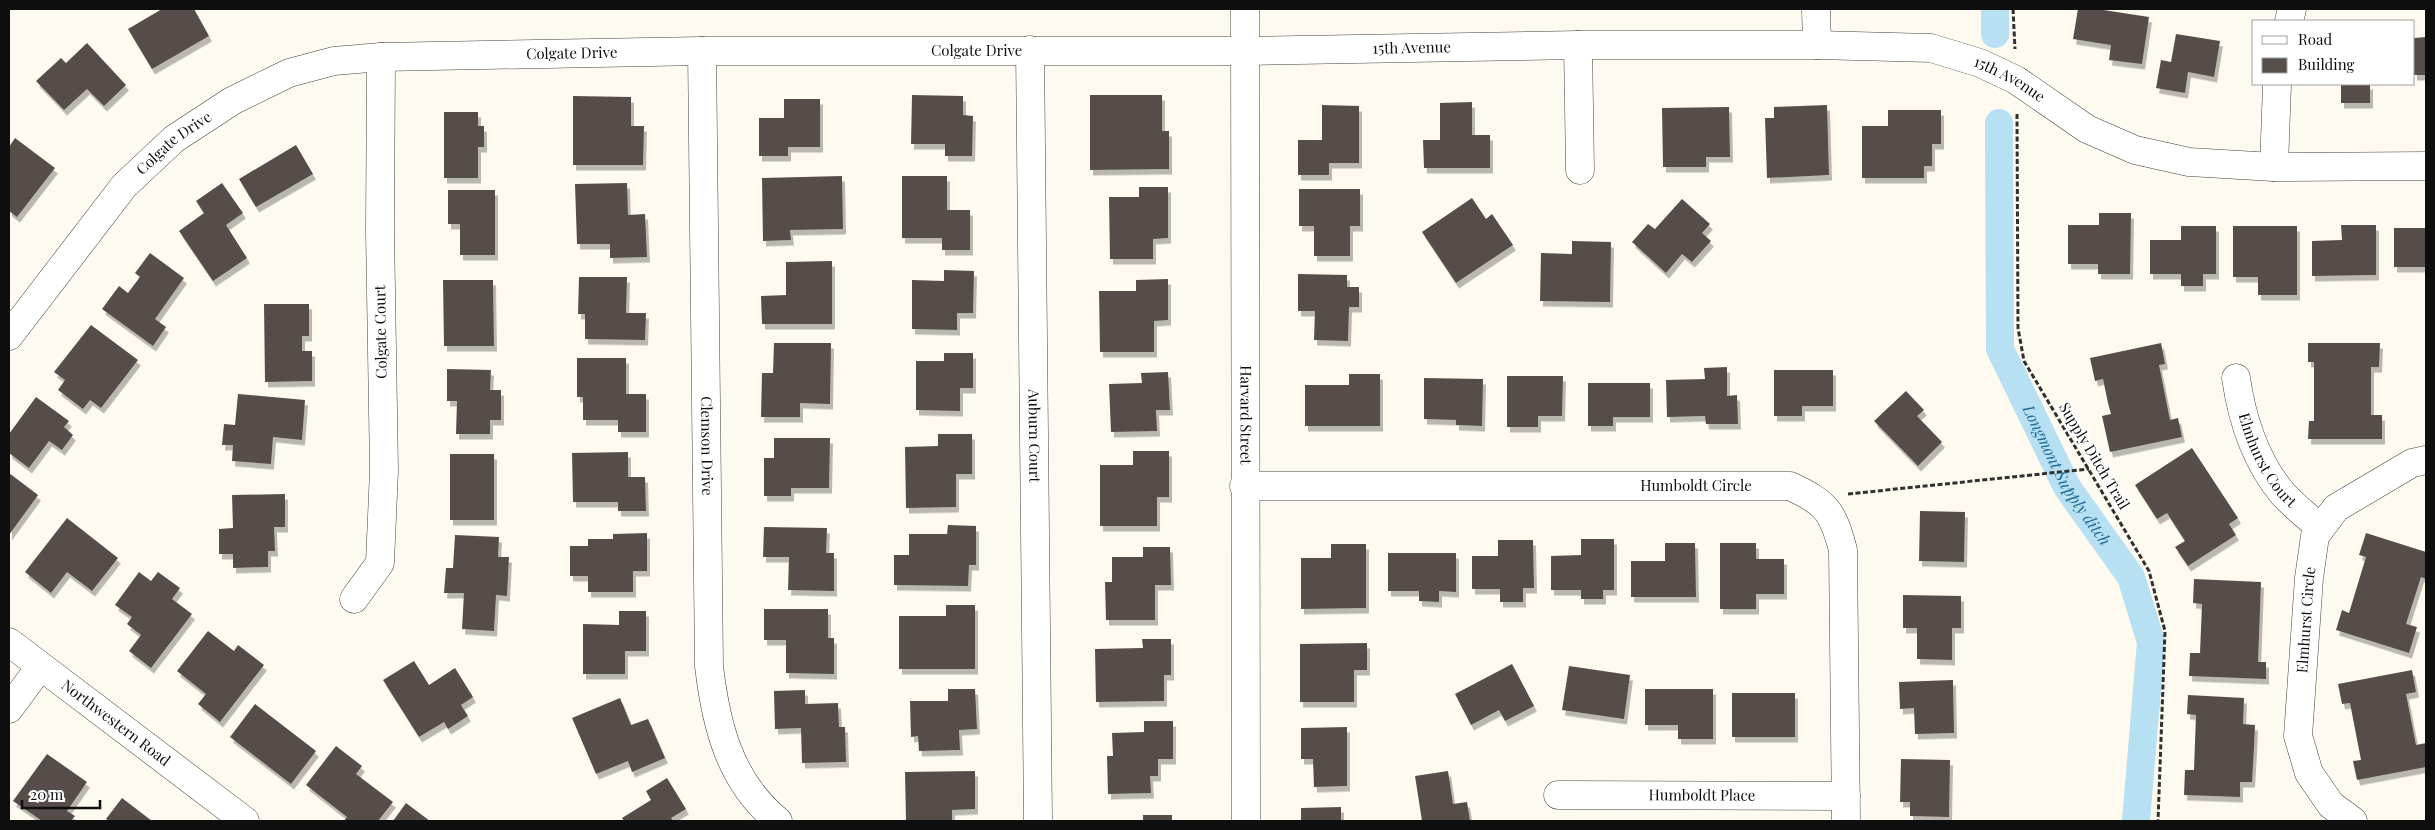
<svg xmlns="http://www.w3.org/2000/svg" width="2435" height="830" font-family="'Playfair Display',serif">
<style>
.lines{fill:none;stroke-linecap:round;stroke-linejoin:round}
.canal{stroke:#b7e0f2;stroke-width:28}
.building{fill:#564e4b;filter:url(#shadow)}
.minor-casing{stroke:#414141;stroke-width:29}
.path{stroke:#303030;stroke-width:3;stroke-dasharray:5 2.5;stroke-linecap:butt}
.minor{stroke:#fff;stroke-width:28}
.labels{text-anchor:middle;stroke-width:5;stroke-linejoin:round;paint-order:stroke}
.street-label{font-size:15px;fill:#0e0e0e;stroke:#fff}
.water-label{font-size:16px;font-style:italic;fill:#1f6b97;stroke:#fff}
</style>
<defs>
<filter id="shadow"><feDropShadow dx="3" dy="5.5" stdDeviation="0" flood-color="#0004"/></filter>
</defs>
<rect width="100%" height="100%" fill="#fefaef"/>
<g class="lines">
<g class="canal">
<path d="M 1995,9 L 1995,34"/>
<path id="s1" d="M 1999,123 L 2000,349 L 2067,487 L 2131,577 L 2151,642 L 2136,821"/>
</g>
</g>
<path class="building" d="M 162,9 L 194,9 L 209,36 L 152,69 L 128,29 Z
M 2078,9 L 2097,9 L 2149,17 L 2142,64 L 2109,60 L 2111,45 L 2073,39 Z
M 2176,34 L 2220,41 L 2214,77 L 2188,72 L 2185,93 L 2156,88 L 2161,60 L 2171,62 Z
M 2426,37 L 2426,75 L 2414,75 L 2414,38 Z
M 87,43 L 126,85 L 104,106 L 87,89 L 64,110 L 36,81 L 61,58 L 66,63 Z
M 2341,84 L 2370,84 L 2370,103 L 2341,103 Z
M 912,95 L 963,96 L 963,115 L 973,116 L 972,156 L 945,156 L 945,144 L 911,144 Z
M 1090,95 L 1162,95 L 1162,131 L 1169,131 L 1169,169 L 1090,170 Z
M 573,96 L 631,97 L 631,126 L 644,126 L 643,165 L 573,165 Z
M 784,99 L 820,99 L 820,147 L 788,147 L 788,156 L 759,156 L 759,118 L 784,118 Z
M 1472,102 L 1472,135 L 1490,135 L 1490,168 L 1424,168 L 1423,140 L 1440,140 L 1440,103 Z
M 1322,105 L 1359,106 L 1359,163 L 1329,163 L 1329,175 L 1298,175 L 1298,140 L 1322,140 Z
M 1827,105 L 1829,175 L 1767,178 L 1765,118 L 1774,118 L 1774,107 Z
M 1729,107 L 1730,157 L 1706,157 L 1706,167 L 1663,167 L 1662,108 Z
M 1888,110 L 1941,110 L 1941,144 L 1932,144 L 1932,166 L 1924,166 L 1924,178 L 1862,178 L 1862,126 L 1888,126 Z
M 444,112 L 478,112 L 478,126 L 484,126 L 484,147 L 478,147 L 478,178 L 444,178 Z
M 15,138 L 55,168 L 17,217 L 9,211 L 9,147 Z
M 296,145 L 313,174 L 256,207 L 239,179 Z
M 842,176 L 843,229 L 790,230 L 791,240 L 763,241 L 762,178 Z
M 902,176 L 947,176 L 947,210 L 970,210 L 970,250 L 942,250 L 942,238 L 902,238 Z
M 222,183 L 243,213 L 226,225 L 247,258 L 213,281 L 179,231 L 204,213 L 196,201 Z
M 627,183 L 628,215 L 645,214 L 647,257 L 610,258 L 610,244 L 577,244 L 575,184 Z
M 1139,187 L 1168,187 L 1168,238 L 1153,239 L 1153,259 L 1110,259 L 1109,197 L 1139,197 Z
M 1299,189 L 1360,189 L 1360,226 L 1350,226 L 1350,256 L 1314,256 L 1314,226 L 1299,226 Z
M 448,190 L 495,190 L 495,255 L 460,255 L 460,224 L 448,224 Z
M 1472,198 L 1486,219 L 1492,214 L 1513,245 L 1456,283 L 1422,232 Z
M 1682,199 L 1710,224 L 1702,233 L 1711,241 L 1692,262 L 1682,254 L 1666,273 L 1632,242 L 1648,224 L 1655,229 Z
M 2099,213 L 2131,213 L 2130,274 L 2098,274 L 2098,264 L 2068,264 L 2068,225 L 2099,225 Z
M 2341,225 L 2376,225 L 2376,275 L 2312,276 L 2312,241 L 2342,240 Z
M 2181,226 L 2216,226 L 2216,274 L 2203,274 L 2203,286 L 2181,286 L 2181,274 L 2150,274 L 2150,240 L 2181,240 Z
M 2233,226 L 2297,226 L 2297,295 L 2258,295 L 2258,277 L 2233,277 Z
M 2394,228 L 2426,228 L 2426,267 L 2394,267 Z
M 1572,241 L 1611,242 L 1610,302 L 1540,301 L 1541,253 L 1572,254 Z
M 150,253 L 184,278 L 155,319 L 166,327 L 153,346 L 102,309 L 119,286 L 128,293 L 140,277 L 135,273 Z
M 832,261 L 832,324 L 762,324 L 761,296 L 786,295 L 786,262 Z
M 944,270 L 974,271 L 973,313 L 957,313 L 957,330 L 912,329 L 912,280 L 944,281 Z
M 1298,274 L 1347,275 L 1347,287 L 1359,287 L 1359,307 L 1349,307 L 1348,341 L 1314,340 L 1315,311 L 1298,311 Z
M 579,277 L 627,277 L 626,313 L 646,313 L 645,340 L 585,339 L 585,314 L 578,314 Z
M 1168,279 L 1168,320 L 1154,321 L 1154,352 L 1100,352 L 1099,291 L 1136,291 L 1136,280 Z
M 443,280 L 493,280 L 494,346 L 444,346 Z
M 264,304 L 309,304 L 309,336 L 302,336 L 302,351 L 312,351 L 312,381 L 265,382 Z
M 91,325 L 138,360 L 101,408 L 90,400 L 83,409 L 58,390 L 65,380 L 54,372 Z
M 774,343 L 831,343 L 830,404 L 800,403 L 800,417 L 761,417 L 762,373 L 773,373 Z
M 2161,343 L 2165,364 L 2159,365 L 2170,420 L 2178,418 L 2182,437 L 2110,452 L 2102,416 L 2111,414 L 2108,403 L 2103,379 L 2095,381 L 2090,358 Z
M 2308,343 L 2380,343 L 2379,367 L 2371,367 L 2371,415 L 2382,415 L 2382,439 L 2308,439 L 2309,421 L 2314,421 L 2314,362 L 2308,362 Z
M 944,353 L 973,353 L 973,388 L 960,388 L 960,411 L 916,410 L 916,361 L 944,361 Z
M 577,358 L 626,358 L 626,394 L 646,394 L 646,432 L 618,432 L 618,420 L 583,420 L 583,397 L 577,397 Z
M 1727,367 L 1727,396 L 1737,395 L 1738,424 L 1706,424 L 1705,416 L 1667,417 L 1666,380 L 1705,379 L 1704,368 Z
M 447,369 L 491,370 L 490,390 L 501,390 L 501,420 L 490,420 L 490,434 L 456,434 L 457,401 L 447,401 Z
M 1774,370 L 1833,370 L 1833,406 L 1802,406 L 1802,416 L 1774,416 Z
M 1168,372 L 1170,410 L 1156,410 L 1157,431 L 1111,432 L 1109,384 L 1142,383 L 1141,373 Z
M 1349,374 L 1380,374 L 1380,426 L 1305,426 L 1305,385 L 1349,385 Z
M 1507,376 L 1563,376 L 1562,416 L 1538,416 L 1538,427 L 1507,427 Z
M 1424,378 L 1483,379 L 1482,426 L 1456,425 L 1456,420 L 1424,419 Z
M 1588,383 L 1650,383 L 1650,417 L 1613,417 L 1613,426 L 1588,426 Z
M 1906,391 L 1924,410 L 1917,416 L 1942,442 L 1918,466 L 1874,421 Z
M 238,394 L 305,400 L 302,440 L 273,437 L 271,464 L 232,461 L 233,445 L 222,445 L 224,424 L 235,425 Z
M 36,397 L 69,421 L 64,427 L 73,435 L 62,450 L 49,441 L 29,468 L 9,453 L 9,434 Z
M 938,434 L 972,434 L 972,474 L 956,474 L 956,507 L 906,508 L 905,447 L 938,446 Z
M 774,438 L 830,438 L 829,488 L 791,488 L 791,496 L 764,496 L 764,458 L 774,458 Z
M 2192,448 L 2238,518 L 2229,524 L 2236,535 L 2188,566 L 2175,547 L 2185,541 L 2167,513 L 2157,519 L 2135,485 Z
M 1133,451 L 1169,451 L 1169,497 L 1157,497 L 1157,526 L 1100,526 L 1100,465 L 1133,465 Z
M 628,452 L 628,477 L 645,477 L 646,511 L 618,511 L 618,502 L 573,502 L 572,453 Z
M 450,454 L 494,454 L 494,520 L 450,520 Z
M 9,473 L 38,495 L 9,535 Z
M 285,494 L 285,527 L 274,527 L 275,551 L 268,551 L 268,567 L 233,568 L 233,554 L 219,554 L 219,529 L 233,528 L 232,495 Z
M 1920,511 L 1965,512 L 1964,562 L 1919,561 Z
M 67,518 L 118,558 L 92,591 L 67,572 L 51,593 L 25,572 Z
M 948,525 L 976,526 L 976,565 L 969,565 L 968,586 L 894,585 L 894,555 L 909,555 L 909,534 L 947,534 Z
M 764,527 L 827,528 L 826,553 L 834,553 L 834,591 L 788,590 L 789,557 L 763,557 Z
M 647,533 L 647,571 L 633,571 L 633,592 L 588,592 L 588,576 L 570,576 L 570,546 L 588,546 L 588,539 L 613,539 L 613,534 Z
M 2366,533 L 2426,552 L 2426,579 L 2421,577 L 2406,624 L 2417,627 L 2409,653 L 2336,630 L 2342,610 L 2349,613 L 2366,557 L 2359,555 Z
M 455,535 L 499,537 L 498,557 L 509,557 L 507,596 L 496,595 L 494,631 L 462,629 L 464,593 L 444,593 L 446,568 L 453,568 Z
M 1581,539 L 1614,539 L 1614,590 L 1603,590 L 1603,599 L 1581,599 L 1581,590 L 1551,590 L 1551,556 L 1581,555 Z
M 1498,540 L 1533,540 L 1534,588 L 1523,588 L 1523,602 L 1500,602 L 1500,589 L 1472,589 L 1472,556 L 1498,556 Z
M 1665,543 L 1695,543 L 1696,597 L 1631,597 L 1631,561 L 1665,561 Z
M 1720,543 L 1756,543 L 1756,559 L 1784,559 L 1784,594 L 1756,594 L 1756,609 L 1720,609 Z
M 1331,544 L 1366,544 L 1366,608 L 1301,609 L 1301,558 L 1331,558 Z
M 1143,547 L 1170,547 L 1171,585 L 1155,585 L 1155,620 L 1106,620 L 1105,582 L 1112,582 L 1112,557 L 1143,557 Z
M 1388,553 L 1456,553 L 1456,592 L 1439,591 L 1439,602 L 1419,601 L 1419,591 L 1388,591 Z
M 139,572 L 151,581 L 158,572 L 180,588 L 172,599 L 192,614 L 151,668 L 129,651 L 141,635 L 127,624 L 132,617 L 115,605 Z
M 2194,579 L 2261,582 L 2258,662 L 2266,662 L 2266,679 L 2189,676 L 2190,653 L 2200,653 L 2202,604 L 2193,603 Z
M 1903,595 L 1961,596 L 1961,628 L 1952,628 L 1952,660 L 1917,659 L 1917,628 L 1903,628 Z
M 946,605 L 975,605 L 975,669 L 899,669 L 899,616 L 946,616 Z
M 764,609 L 828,609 L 828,638 L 834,638 L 834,674 L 786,673 L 786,640 L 764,640 Z
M 619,611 L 646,611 L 646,651 L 625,651 L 625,674 L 583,674 L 583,624 L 619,625 Z
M 208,631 L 234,651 L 238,645 L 264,665 L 220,722 L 198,704 L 206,694 L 177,671 Z
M 1142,639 L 1171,639 L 1171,675 L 1164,675 L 1164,701 L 1096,702 L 1095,649 L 1143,648 Z
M 1367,643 L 1367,670 L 1354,670 L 1354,702 L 1300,702 L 1300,644 Z
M 414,661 L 429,685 L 455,668 L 473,697 L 461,705 L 468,716 L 448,729 L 444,722 L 419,737 L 383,680 Z
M 1512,664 L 1534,706 L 1505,721 L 1499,710 L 1471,725 L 1455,694 Z
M 1569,666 L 1630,675 L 1624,719 L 1562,710 Z
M 2412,670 L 2416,692 L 2406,694 L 2416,745 L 2426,743 L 2426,767 L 2357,780 L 2353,761 L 2361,760 L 2350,703 L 2342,704 L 2338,684 Z
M 1953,680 L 1954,733 L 1915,734 L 1914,708 L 1900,709 L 1899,682 Z
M 948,689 L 975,689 L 977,729 L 959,730 L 960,750 L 919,751 L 918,736 L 911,737 L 910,701 L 948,701 Z
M 1645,689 L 1713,689 L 1713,739 L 1678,739 L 1678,725 L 1645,725 Z
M 805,690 L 805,704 L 838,703 L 839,727 L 845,727 L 846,762 L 802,763 L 801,728 L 775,729 L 774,691 Z
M 1732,693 L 1795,693 L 1795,737 L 1732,737 Z
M 2188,695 L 2244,698 L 2243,724 L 2255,725 L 2254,748 L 2252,782 L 2240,782 L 2240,797 L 2184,795 L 2185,770 L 2194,770 L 2196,715 L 2187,714 Z
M 620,698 L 631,725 L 648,719 L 665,758 L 632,772 L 628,761 L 596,774 L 572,718 Z
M 255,704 L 316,751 L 291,784 L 230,737 Z
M 1144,721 L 1173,721 L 1173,759 L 1158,759 L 1158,776 L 1150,776 L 1151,793 L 1108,794 L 1107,756 L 1113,756 L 1112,733 L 1144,732 Z
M 1347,727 L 1347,786 L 1314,787 L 1313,759 L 1301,759 L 1301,728 Z
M 336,746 L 362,766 L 356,774 L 393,802 L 378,821 L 344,821 L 347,817 L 306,785 Z
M 47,754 L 87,782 L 67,811 L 75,816 L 71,821 L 42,821 L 13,801 Z
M 1901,759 L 1950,760 L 1949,817 L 1910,816 L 1910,802 L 1900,802 Z
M 975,771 L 975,809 L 952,810 L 952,821 L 906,821 L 905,772 Z
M 1448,771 L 1453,804 L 1467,802 L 1470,821 L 1422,821 L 1415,776 Z
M 667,778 L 686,809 L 671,818 L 673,821 L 624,821 L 622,818 L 651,800 L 646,791 Z
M 122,798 L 152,821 L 109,821 L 106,819 Z
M 406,803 L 430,821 L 393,821 Z
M 1341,807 L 1341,821 L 1301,821 L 1301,808 Z
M 1143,815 L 1172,815 L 1172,821 L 1143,821 Z"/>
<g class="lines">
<g class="minor-casing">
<g id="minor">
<path id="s2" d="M 1245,9 L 1246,821"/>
<path d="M 1816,9 L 1817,45"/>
<path d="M 2289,21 L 2292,9"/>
<path d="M 1578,45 L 1580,170"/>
<path id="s3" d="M 1030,50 L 1038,821"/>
<path id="s4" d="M 702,51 L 709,666 C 716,726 730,782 778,821"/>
<path d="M 2274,167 L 2277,84"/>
<path id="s5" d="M 9,336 L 124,186 L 174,139 L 232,101 L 289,73 L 334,61 L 381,57 L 702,51 L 1246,51 L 1578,45 L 1817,45 L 1931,48 L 1980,63 L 2016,80 L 2087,129 L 2135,150 L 2189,162 L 2274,167 L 2426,166"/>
<path id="s6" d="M 2236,378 C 2242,419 2256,462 2283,494 C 2294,506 2308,517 2320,528"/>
<path id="s7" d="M 1244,486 L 1790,486 C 1827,503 1833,512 1843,550 L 1846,821"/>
<path d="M 354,599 L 380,563 L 384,470 L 380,231 L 381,57"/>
<path id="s8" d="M 9,642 L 245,821"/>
<path d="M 9,709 L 40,667"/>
<path id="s9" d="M 1558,795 L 1846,796"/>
<path id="s10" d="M 2353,821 L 2331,805 L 2309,773 L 2298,736 L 2309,578 L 2315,536 L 2336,508 L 2412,463 L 2426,460"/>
</g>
</g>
<path class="path" d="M 2013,9 L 2015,49
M 2017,114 L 2018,328 L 2024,361 L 2149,571 L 2165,631 L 2158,821
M 1848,494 L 2089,469"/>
<use href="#minor" class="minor"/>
</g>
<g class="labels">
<g class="street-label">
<text dy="5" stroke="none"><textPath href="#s5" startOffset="1515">15th Avenue</textPath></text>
<text dy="5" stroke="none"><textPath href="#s5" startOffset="1080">Colgate Drive</textPath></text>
<text dy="5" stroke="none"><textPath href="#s5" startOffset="675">Colgate Drive</textPath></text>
<text dy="5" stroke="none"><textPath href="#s5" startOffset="2119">15th Avenue</textPath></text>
<text dy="5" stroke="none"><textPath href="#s5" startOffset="255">Colgate Drive</textPath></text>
<text transform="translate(381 332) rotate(-91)" y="5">Colgate Court</text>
<text dy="5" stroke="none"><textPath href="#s2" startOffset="406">Harvard Street</textPath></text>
<text dy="5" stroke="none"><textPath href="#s3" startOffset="386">Auburn Court</textPath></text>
<text dy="5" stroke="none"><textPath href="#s4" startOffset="395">Clemson Drive</textPath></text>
<text transform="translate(2094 456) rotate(59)" y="5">Supply Ditch Trail</text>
<text dy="5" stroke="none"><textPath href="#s6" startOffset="89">Elmhurst Court</textPath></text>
<text dy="5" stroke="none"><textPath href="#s7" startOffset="452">Humboldt Circle</textPath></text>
<text dy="5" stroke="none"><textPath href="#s10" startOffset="221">Elmhurst Circle</textPath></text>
<text dy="5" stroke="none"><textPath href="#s8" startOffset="134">Northwestern Road</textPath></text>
<text dy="5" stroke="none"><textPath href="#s9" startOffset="144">Humboldt Place</textPath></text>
</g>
<g class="water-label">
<text dy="6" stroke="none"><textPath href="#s1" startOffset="369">Longmont Supply ditch</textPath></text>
</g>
</g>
<rect width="2435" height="830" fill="none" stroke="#0e0e0e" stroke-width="20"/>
<rect x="2252" y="20" width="162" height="65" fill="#ffffff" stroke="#9f9f9f"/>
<rect x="2262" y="36" width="25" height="8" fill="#ffffff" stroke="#9f9f9f"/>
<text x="2298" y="45" font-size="15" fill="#0e0e0e">Road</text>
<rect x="2262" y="58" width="25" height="15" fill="#564e4b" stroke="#9f9f9f"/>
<text x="2298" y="70" font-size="15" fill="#0e0e0e">Building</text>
<path d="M22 800v8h78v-8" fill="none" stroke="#0e0e0e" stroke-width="2.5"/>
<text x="30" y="800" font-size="15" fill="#0e0e0e" stroke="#ffffff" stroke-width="4" paint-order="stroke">20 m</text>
</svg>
